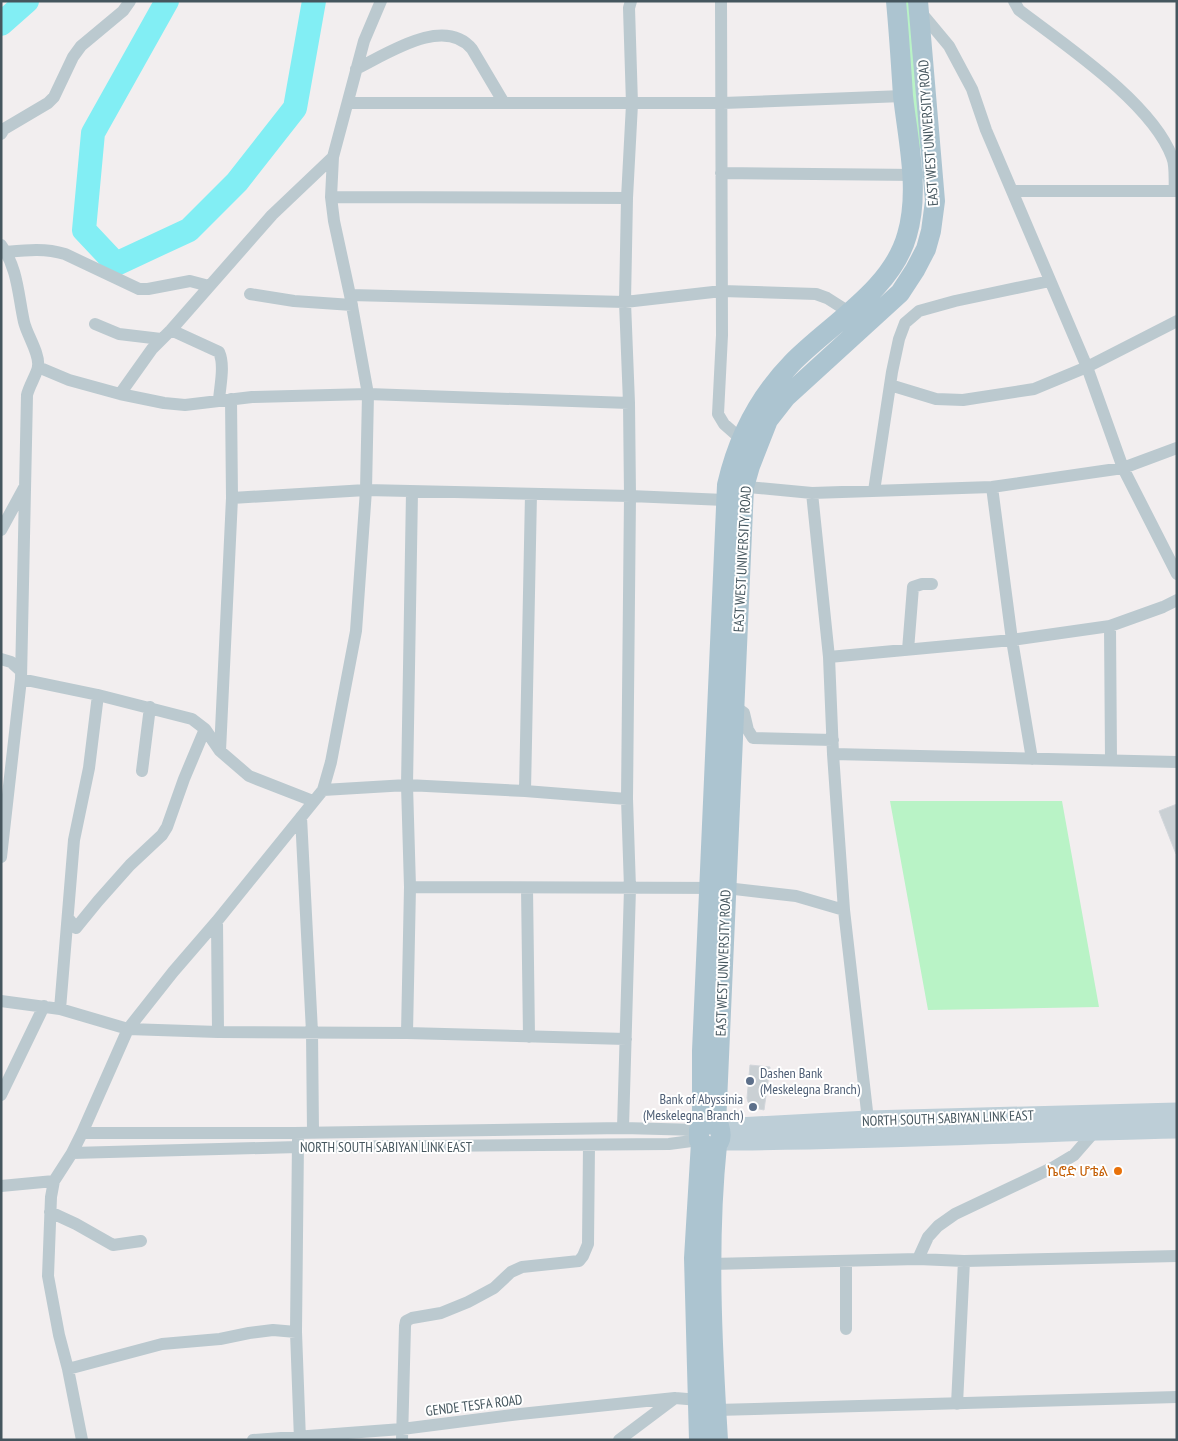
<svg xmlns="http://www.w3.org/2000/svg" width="1178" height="1441" font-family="'PT Sans Narrow','Noto Sans Ethiopic',sans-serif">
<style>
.green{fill:#b9f3c6}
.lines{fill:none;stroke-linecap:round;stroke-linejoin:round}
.river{stroke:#82eef4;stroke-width:24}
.building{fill:#cad0d4;stroke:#d2d6db}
.minor{stroke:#bbc9cf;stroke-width:12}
.secondary{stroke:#bdced7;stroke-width:19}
.primary{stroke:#acc4d0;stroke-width:20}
.service-dot{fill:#5c6f8a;stroke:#fff;stroke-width:2}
.food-dot{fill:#e8710a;stroke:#fff;stroke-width:2}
.labels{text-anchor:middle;stroke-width:4;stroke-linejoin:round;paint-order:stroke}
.street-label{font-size:14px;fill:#45565e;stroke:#fff}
.service-label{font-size:14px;fill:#4e5e75;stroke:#fff;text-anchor:start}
.food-label{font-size:14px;fill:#c56008;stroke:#fff;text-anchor:end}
</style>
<rect width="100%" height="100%" fill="#f2eeef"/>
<path class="green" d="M 901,1 L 910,1 L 923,146 L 919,150 Z
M 890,801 L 1062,801 L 1099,1007 L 928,1010 Z"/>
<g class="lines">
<path class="river" d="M 167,1 L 93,133 L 84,230 L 116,264 L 189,230 L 237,182 L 295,108 L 314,1
M 1,24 L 27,1"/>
</g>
<path class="building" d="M 1177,804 L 1177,854 L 1176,854 L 1159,811 Z
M 750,1065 L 770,1067 L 764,1110 L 754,1108 L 748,1102 L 747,1098 Z"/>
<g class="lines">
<path class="minor" d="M 721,1 L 722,335 L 718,414 L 724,424 L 741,439
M 1014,1 L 1019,10 C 1065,45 1152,103 1172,157 C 1176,166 1174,180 1175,191
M 919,10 L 949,46 L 972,89 L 986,130 L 1087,367 L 1123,468 L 1177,574
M 356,69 C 387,54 444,15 472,49 L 504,103
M 348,103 L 723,103 L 903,96
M 1,134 L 4,129 L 48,103 L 54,97 L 73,57 L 81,46 L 123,11 L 130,1
M 721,173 L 918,175
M 1013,191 L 1177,191
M 331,197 L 627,198
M 1,245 C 18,268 18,295 24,322 C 27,335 40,354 38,366 C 38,372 29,386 27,395 L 21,679 L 1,857
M 6,252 C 27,250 45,248 65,254 L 139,289 L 148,289 L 190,281 L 209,286
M 250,294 L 294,301 L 352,305
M 350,295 L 625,302 L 722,291 L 816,294 L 827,298 L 849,312
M 95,324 L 119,334 L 161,339
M 171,330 L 219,352 C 225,365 220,386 219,400
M 38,367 L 69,380 L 120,394 L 164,403 L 185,405 L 252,397 L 368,394 L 629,403
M 890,385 L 936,399 L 963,400 L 1034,389 L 1087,367 L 1177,321
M 120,394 L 152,349 L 171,330 L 272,215 L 333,157
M 737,486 L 812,493 L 992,487 L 1123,468 L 1177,448
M 992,487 L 1012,640 L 1032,759
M 874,491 L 892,372 L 899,339 L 905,323 L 919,311 L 955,301 L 1050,281
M 812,493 L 829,657 L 833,754 L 844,910 L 868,1120
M 232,498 L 366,490 L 630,496 L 725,500
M 1,530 L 24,488
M 1110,626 L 1111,760
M 908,650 L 913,587 L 922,584 L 932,584
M 829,657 L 1012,640 L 1110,626 L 1163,607 L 1177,600
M 1,659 L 11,662 L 21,671
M 21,679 L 98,695 L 192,719 L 205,729 L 220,751 L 249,776 L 313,801
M 734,706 L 744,713 L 748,730 L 753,738 L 833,740
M 220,751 L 232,498 L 231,399
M 833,754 L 1177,762
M 142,771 L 150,707
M 323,790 L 407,785 L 525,791 L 627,799
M 525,791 L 531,494
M 301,817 L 312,1032 L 313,1132
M 410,887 L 726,888 L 796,896 L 844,910
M 527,888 L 529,1037
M 68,918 L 76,928 L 98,901 L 130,865 L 162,835 L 167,827 L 184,779 L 205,729
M 217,921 L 218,1032
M 1,1001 L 60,1009 L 128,1029 L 218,1032 L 407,1033 L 626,1039
M 60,1009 L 74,840 L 89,768 L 98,695
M 407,1033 L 410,887 L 407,785 L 412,492
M 1,1095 L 44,1006
M 623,1128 L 630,888 L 627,799 L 630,496 L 629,403 L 625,302 L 627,198 L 632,104 L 629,8 L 631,1
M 82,1133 L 294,1133 L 623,1128 L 699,1130
M 298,1140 L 296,1332 L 300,1440
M 72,1153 L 298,1147 L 669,1144 L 699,1140
M 1,1186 L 54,1181
M 50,1212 L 76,1224 L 113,1245 L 141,1241
M 918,1259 L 928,1237 L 938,1226 L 955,1214 L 1054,1167 L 1074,1155 L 1095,1131
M 711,1264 L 918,1259 L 964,1261 L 1177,1256
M 846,1329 L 846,1262
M 68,1369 L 162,1344 L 220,1339 L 249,1333 L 273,1330 L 296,1332
M 957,1404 L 964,1261
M 82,1440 L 68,1369 L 59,1335 L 48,1276 L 51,1197 L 54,1181 L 72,1153 L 82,1133 L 128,1029 L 173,972 L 217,921 L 323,790 L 331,762 L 356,631 L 366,490 L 368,394 L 350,295 L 334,221 L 331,197 L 333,157 L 364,41 L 381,1
M 253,1440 L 402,1429 L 520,1414 L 675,1398 L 699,1400 L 716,1410 L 1177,1397
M 402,1440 L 405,1326 L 406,1321 L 412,1318 L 441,1313 L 468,1302 L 494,1288 L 511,1272 L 522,1267 L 579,1261 L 583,1256 L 588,1244 L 589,1145
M 619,1440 L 675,1398"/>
<path class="secondary" d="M 720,1128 L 868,1120 L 1177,1112
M 720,1141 C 872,1141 1024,1132 1177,1129"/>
<path class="primary" d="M 716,1125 L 744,487 L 750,466 L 768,420 L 786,397 L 900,293 L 915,270 L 926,249 L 931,231 L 935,201 L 918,1
M 702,1126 L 710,1124 L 719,1126 C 723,1138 720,1148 706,1146 L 699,1140 L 699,1130 L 702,1126 L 702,1051 L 727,485 C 738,437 758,398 792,363 C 830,324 892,290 907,235 C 920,191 908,141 903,96 C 901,64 899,33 896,1
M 717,1145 C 707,1242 712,1342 718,1440
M 699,1440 L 694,1258 L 701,1142"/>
</g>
<g class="service-dot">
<circle cx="750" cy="1081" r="5"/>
<circle cx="753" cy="1107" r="5"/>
</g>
<circle class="food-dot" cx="1118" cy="1171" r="5"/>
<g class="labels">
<g class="street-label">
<text transform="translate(928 133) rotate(-94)" y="5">EAST WEST UNIVERSITY ROAD</text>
<text transform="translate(742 559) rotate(-87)" y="5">EAST WEST UNIVERSITY ROAD</text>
<text transform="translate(723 963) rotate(-88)" y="5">EAST WEST UNIVERSITY ROAD</text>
<text transform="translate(948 1118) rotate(-2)" y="5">NORTH SOUTH SABIYAN LINK EAST</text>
<text x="386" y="1152">NORTH SOUTH SABIYAN LINK EAST</text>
<text transform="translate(474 1405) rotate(-7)" y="5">GENDE TESFA ROAD</text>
</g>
<g class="service-label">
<text x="760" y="1078">Dashen Bank<tspan x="760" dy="16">(Meskelegna Branch)</tspan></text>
<text x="743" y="1104" text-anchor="end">Bank of Abyssinia<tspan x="743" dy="16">(Meskelegna Branch)</tspan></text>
</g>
<g class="food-label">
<text x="1108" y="1176">ኬሮድ ሆቴል</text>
</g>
</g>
<rect width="1178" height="1441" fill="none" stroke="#45565e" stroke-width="5"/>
</svg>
